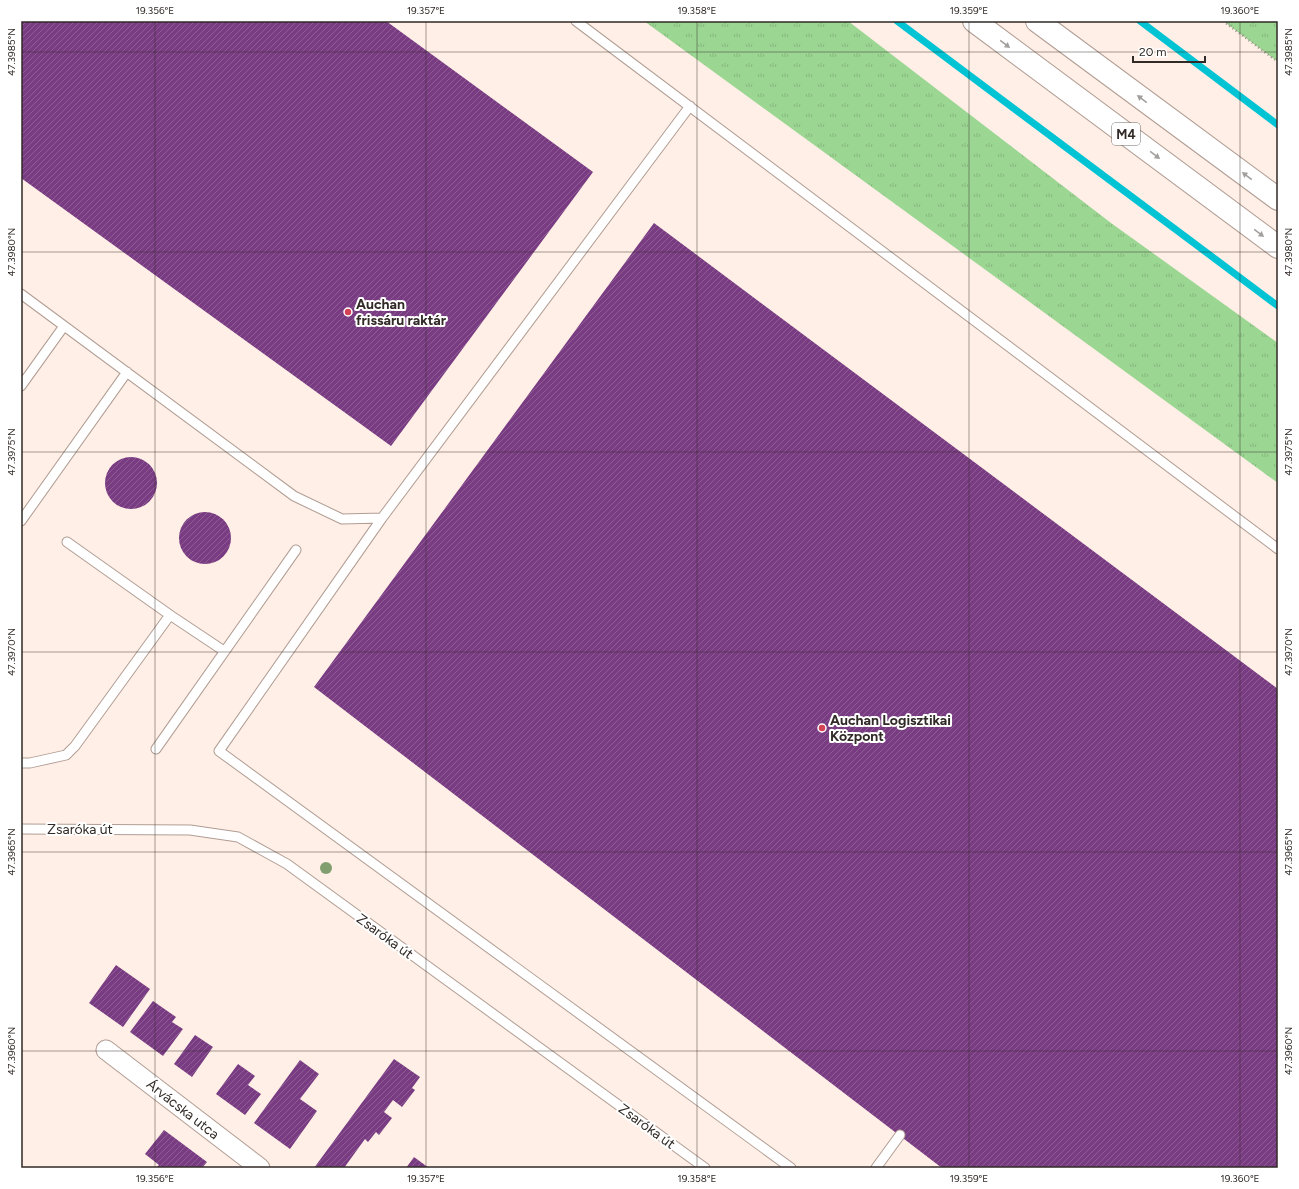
<svg xmlns="http://www.w3.org/2000/svg" width="1299" height="1189" font-family="Figtree,sans-serif">
<style>
.grass{fill:url(#grass-tufts)}
.lines{fill:none;stroke-linecap:round;stroke-linejoin:round}
.stream{stroke:#00c3d4;stroke-width:7}
.building{fill:url(#building-hatch)}
.lane-casing{stroke:#b09d94;stroke-width:11}
.street-casing{stroke:#b09d94;stroke-width:21}
.highway-casing{stroke:#b09d94;stroke-width:24}
.path{stroke:#9b8f89;stroke-width:2.5;stroke-dasharray:1 3;stroke-linecap:butt}
.lane{stroke:#fff;stroke-width:9}
.street{stroke:#fff;stroke-width:19}
.highway{stroke:#fff;stroke-width:22}
.tree{fill:#809e70}
.oneway{fill:#a29f9d}
.ticks{fill:none;stroke:#312a26;stroke-width:1;stroke-opacity:0.45}
.poi-dot{fill:#d34255;stroke:#fff;stroke-width:1.5}
.labels{text-anchor:middle;stroke-width:4;stroke-linejoin:round;paint-order:stroke}
.shield{fill:#fff;stroke:#6f6a67;stroke-width:1}
.shield-label{font-size:13px;font-weight:bold;fill:#312a26}
.poi-label{font-size:14px;font-weight:bold;fill:#312a26;stroke:#fff;text-anchor:start}
.street-label{font-size:14px;fill:#312a26;stroke:#fff}
.neatline{fill:none;stroke:#312a26;stroke-width:1.5}
.ticks-label{font-size:10px;text-anchor:middle;fill:#312a26}
</style>
<defs>
<pattern id="grass-tufts" width="24" height="20" patternUnits="userSpaceOnUse"><rect width="24" height="20" fill="#9cd693"/><path d="M3 7l-1-3M5 7V3M7 7l1-3M15 17l-1-3M17 17v-4M19 17l1-3" fill="none" stroke="#87b87f"/></pattern>
<pattern id="building-hatch" width="6" height="6" patternUnits="userSpaceOnUse"><rect width="6" height="6" fill="#793c83"/><path d="M-1 1l2-2M0 6l6-6M5 7l2-2" fill="none" stroke="#8b5d92"/></pattern>
</defs>
<rect width="100%" height="100%" fill="#ffefe6"/>
<path class="grass" d="M 644,21 L 848,21 L 1111,223 L 1278,343 L 1278,483 Z
M 1223,21 L 1278,21 L 1278,62 Z"/>
<g class="lines">
<path class="stream" d="M 897,21 L 1278,306
M 1140,21 L 1278,125"/>
</g>
<path class="building" d="M 21,21 L 386,21 L 593,172 L 391,446 L 21,178 Z
M 654,223 L 1278,689 L 1278,1168 L 942,1168 L 314,687 Z
M105 483a26 26 0 1 1 52 0a26 26 0 1 1-52 0Z
M179 538a26 26 0 1 1 52 0a26 26 0 1 1-52 0Z
M 116,965 L 150,989 L 123,1027 L 89,1003 Z
M 153,1001 L 176,1017 L 172,1022 L 183,1029 L 163,1056 L 130,1032 Z
M 195,1035 L 213,1047 L 192,1077 L 174,1064 Z
M 394,1059 L 420,1077 L 412,1088 L 415,1090 L 402,1107 L 393,1100 L 384,1112 L 392,1118 L 379,1135 L 376,1132 L 368,1142 L 365,1139 L 344,1168 L 314,1168 Z
M 300,1060 L 319,1074 L 300,1099 L 317,1111 L 290,1149 L 254,1123 Z
M 238,1064 L 255,1076 L 248,1085 L 261,1094 L 245,1115 L 216,1094 Z
M 164,1130 L 207,1162 L 202,1168 L 156,1168 L 159,1165 L 145,1154 Z
M 414,1157 L 429,1168 L 406,1168 Z"/>
<g class="lines">
<g class="lane-casing">
<path id="lane" d="M 576,21 L 1278,549
M 21,294 L 294,496 L 342,519 L 382,518 L 690,106
M 21,386 L 64,326
M 382,518 L 219,751 L 791,1168
M 21,521 L 127,372
M 67,542 L 170,615
M 156,749 L 296,550
M 21,763 L 30,763 L 66,755 L 75,746 L 170,615 L 224,651
M 21,829 L 190,830 L 238,837 L 287,864 L 705,1168
M 876,1168 L 900,1135"/>
</g>
<g class="street-casing">
<path id="street" d="M 106,1050 L 260,1168"/>
</g>
<g class="highway-casing">
<path id="highway" d="M 974,21 L 1278,247
M 1037,21 L 1278,199"/>
</g>
<path class="path" d="M 1223,21 L 1278,62"/>
<use href="#lane" class="lane"/>
<use href="#street" class="street"/>
<use href="#highway" class="highway"/>
</g>
<circle class="tree" cx="326" cy="868" r="6"/>
<defs><path id="oneway-solid" d="M-6-.8H1V-3.2L6.5 0L1 3.2V.8H-6Z"/></defs>
<g class="oneway">
<use href="#oneway-solid" transform="translate(1005 44) rotate(37)"/>
<use href="#oneway-solid" transform="translate(1142 99) rotate(-143)"/>
<use href="#oneway-solid" transform="translate(1155 155) rotate(37)"/>
<use href="#oneway-solid" transform="translate(1247 176) rotate(-143)"/>
<use href="#oneway-solid" transform="translate(1259 233) rotate(37)"/>
</g>
<path class="ticks" d="M 155,21 L 155,1168M 426,21 L 426,1168M 697,21 L 697,1168M 969,21 L 969,1168M 1240,21 L 1240,1168M 21,52 L 1278,52M 21,252 L 1278,252M 21,452 L 1278,452M 21,652 L 1278,652M 21,852 L 1278,852M 21,1051 L 1278,1051"/>
<g class="poi-dot">
<circle cx="348" cy="312" r="4"/>
<circle cx="822" cy="728" r="4"/>
</g>
<g class="labels">
<rect class="shield" x="1112" y="123" width="28" height="22" rx="3"/>
<g class="shield-label">
<text x="1126" y="139">M4</text>
</g>
<g class="poi-label">
<text x="356" y="309">Auchan<tspan x="356" dy="16">frissáru raktár</tspan></text>
<text x="830" y="725">Auchan Logisztikai<tspan x="830" dy="16">Központ</tspan></text>
</g>
<g class="street-label">
<text x="80" y="834">Zsaróka út</text>
<text transform="translate(385 936) rotate(36)" y="5">Zsaróka út</text>
<text transform="translate(183 1109) rotate(38)" y="5">Árvácska utca</text>
<text transform="translate(647 1126) rotate(36)" y="5">Zsaróka út</text>
</g>
</g>
<rect width="1299" height="1189" fill="none" stroke="#ffffff" stroke-width="44"/>
<path d="M1133 56v6h72v-6" fill="none" stroke="#312a26" stroke-width="2"/>
<text x="1139" y="56" font-size="12" fill="#312a26" stroke="#ffffff" stroke-width="3" paint-order="stroke">20 m</text>
<rect x="22" y="22" width="1255" height="1145" class="neatline"/>
<g class="ticks-label">
<text x="155" y="14">19.356°E</text>
<text x="426" y="14">19.357°E</text>
<text x="697" y="14">19.358°E</text>
<text x="969" y="14">19.359°E</text>
<text x="1240" y="14">19.360°E</text>
<text transform="translate(11 52) rotate(-90)" y="4">47.3985°N</text>
<text transform="translate(1288 52) rotate(-90)" y="4">47.3985°N</text>
<text transform="translate(11 252) rotate(-90)" y="4">47.3980°N</text>
<text transform="translate(1288 252) rotate(-90)" y="4">47.3980°N</text>
<text transform="translate(11 452) rotate(-90)" y="4">47.3975°N</text>
<text transform="translate(1288 452) rotate(-90)" y="4">47.3975°N</text>
<text transform="translate(11 652) rotate(-90)" y="4">47.3970°N</text>
<text transform="translate(1288 652) rotate(-90)" y="4">47.3970°N</text>
<text transform="translate(11 852) rotate(-90)" y="4">47.3965°N</text>
<text transform="translate(1288 852) rotate(-90)" y="4">47.3965°N</text>
<text transform="translate(11 1051) rotate(-90)" y="4">47.3960°N</text>
<text transform="translate(1288 1051) rotate(-90)" y="4">47.3960°N</text>
<text x="155" y="1182">19.356°E</text>
<text x="426" y="1182">19.357°E</text>
<text x="697" y="1182">19.358°E</text>
<text x="969" y="1182">19.359°E</text>
<text x="1240" y="1182">19.360°E</text>
</g>
</svg>
